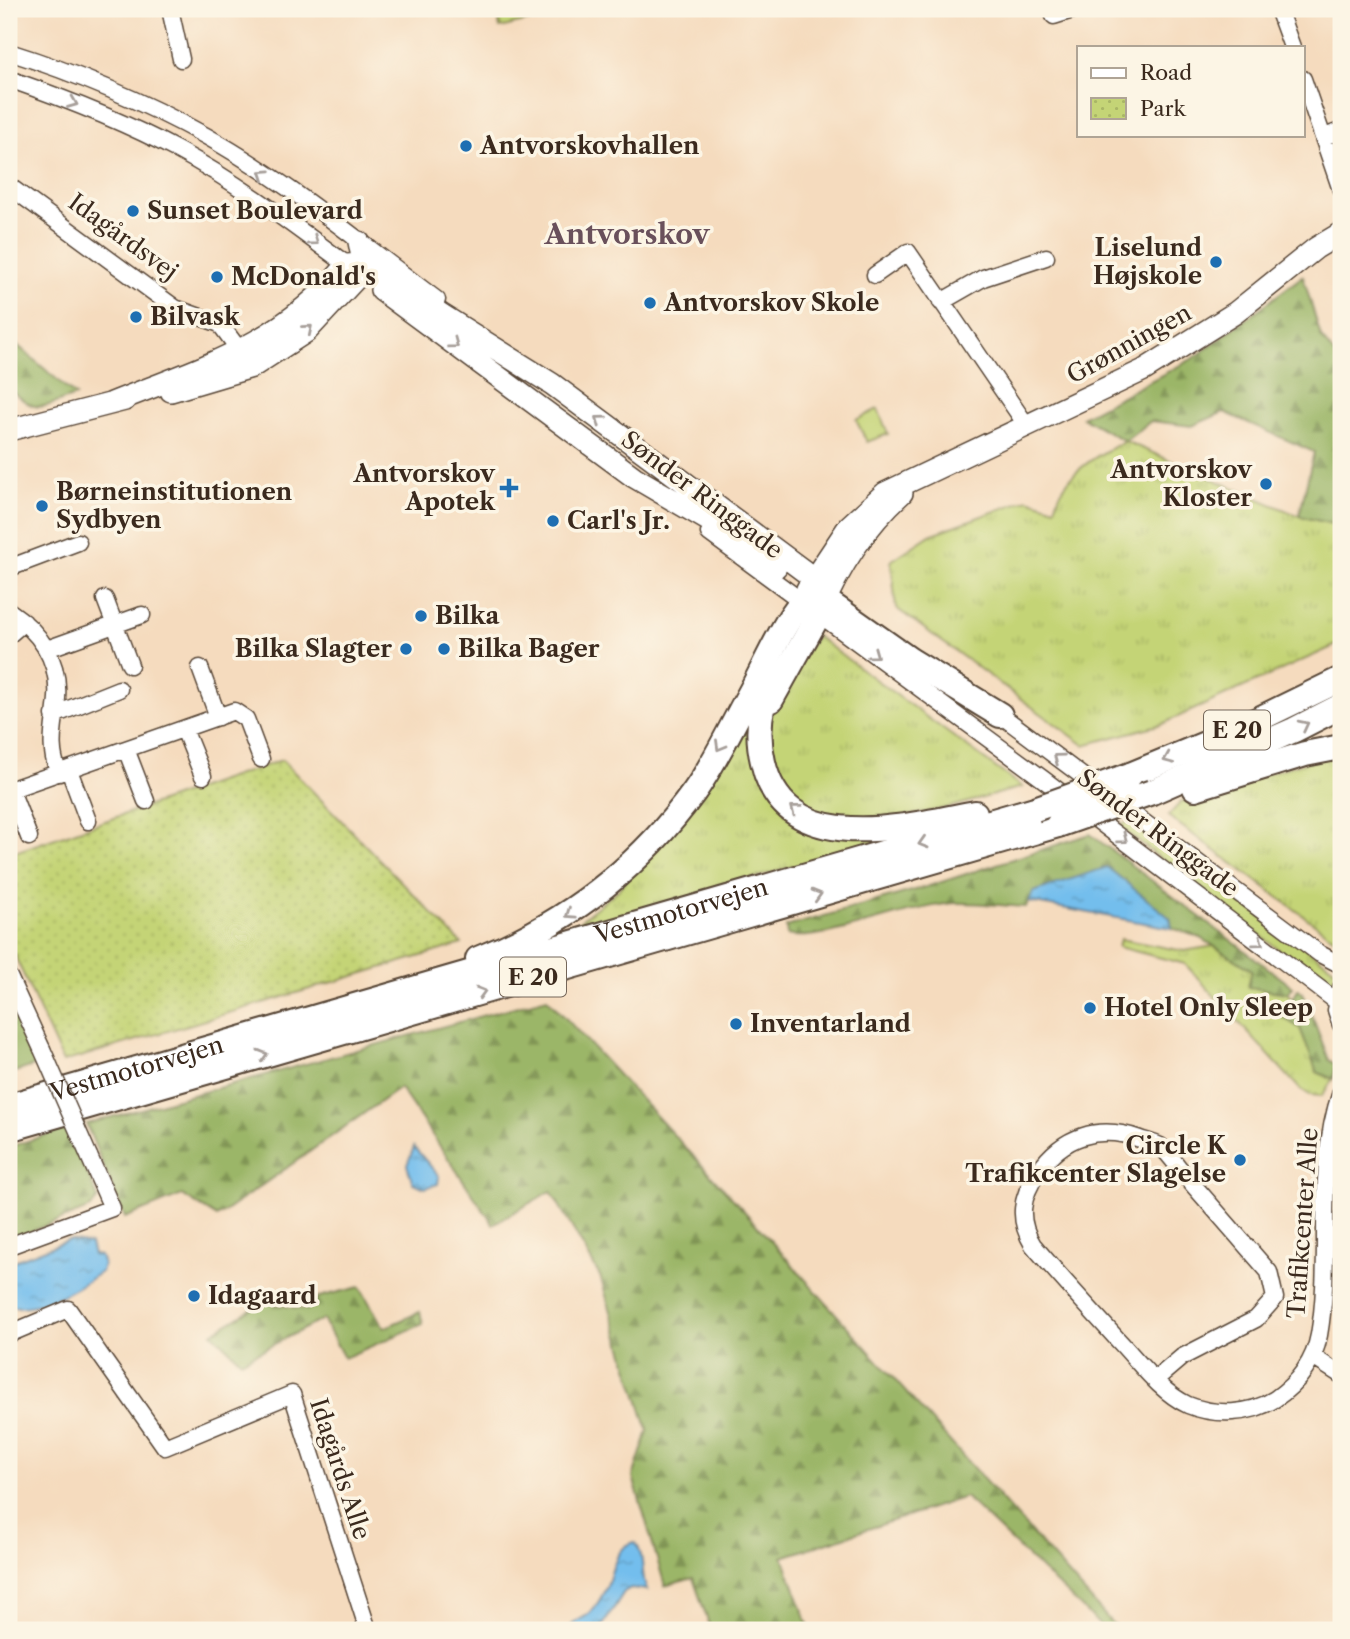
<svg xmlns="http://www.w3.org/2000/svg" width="1350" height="1639" font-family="'Libre Caslon Text',serif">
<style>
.grass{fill:url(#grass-tufts);stroke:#807f4a;stroke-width:2}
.forest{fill:url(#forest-firs);stroke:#6b7042;stroke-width:2}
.park{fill:url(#park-dots);stroke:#807f4a;stroke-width:2}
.pitch{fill:#c4d476;stroke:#807f4a;stroke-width:2}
.water{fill:url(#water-ripples);stroke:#577486;stroke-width:2}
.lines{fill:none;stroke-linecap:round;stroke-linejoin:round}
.minor-casing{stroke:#574536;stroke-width:19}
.major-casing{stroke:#574536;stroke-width:24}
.highway-casing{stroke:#574536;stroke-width:28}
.minor{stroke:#fff;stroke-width:16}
.major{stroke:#fff;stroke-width:21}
.highway{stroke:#fff;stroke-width:24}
.minor-bridge-casing{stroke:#574536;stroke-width:19;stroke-linecap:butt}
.highway-bridge-casing{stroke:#574536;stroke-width:28;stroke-linecap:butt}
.minor-bridge{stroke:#fff;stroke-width:16}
.highway-bridge{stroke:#fff;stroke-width:24}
.oneway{stroke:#a79f9a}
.poi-dot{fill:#1f6fb2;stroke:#fcf5e5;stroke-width:2.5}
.labels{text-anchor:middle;stroke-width:7;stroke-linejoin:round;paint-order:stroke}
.shield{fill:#fcf5e5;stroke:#75675a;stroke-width:2}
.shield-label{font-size:23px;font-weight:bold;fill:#3b2a1e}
.poi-label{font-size:24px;font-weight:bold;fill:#3b2a1e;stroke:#fcf5e5;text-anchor:start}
.street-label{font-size:24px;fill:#3b2a1e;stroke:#fcf5e5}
.quarter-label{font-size:28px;font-weight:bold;fill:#69505b;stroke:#fcf5e5}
</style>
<defs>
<pattern id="grass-tufts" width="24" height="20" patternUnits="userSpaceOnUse" patternTransform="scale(1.75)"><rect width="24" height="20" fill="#c4d476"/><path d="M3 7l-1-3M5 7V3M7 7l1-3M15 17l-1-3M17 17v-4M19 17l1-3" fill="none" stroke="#a9b666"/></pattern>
<pattern id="forest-firs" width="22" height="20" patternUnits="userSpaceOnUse" patternTransform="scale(1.75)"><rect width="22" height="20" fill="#9bb667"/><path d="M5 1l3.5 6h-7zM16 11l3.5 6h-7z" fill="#809454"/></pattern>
<pattern id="park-dots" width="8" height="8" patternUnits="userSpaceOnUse" patternTransform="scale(1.75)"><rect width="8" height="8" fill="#c4d476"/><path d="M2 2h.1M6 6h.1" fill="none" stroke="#a9b666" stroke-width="1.8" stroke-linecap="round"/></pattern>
<pattern id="water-ripples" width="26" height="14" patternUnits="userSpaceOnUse" patternTransform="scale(1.75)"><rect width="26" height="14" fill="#73beed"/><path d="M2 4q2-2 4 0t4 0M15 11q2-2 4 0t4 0" fill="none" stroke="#609bbf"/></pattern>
</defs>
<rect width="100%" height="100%" fill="#fcf5e5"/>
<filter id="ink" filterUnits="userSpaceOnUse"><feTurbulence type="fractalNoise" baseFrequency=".0143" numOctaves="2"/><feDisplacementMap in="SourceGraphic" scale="14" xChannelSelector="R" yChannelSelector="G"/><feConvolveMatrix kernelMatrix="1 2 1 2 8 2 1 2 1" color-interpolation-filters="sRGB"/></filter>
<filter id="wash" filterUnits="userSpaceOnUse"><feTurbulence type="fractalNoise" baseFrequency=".00686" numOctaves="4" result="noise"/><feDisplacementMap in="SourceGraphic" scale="28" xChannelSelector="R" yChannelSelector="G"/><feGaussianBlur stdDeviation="1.57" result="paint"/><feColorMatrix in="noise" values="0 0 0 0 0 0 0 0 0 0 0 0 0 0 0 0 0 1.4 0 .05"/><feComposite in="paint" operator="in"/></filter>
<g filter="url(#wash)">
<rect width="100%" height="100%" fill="#f5dbbe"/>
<path class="grass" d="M 1125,441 L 1299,516 L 1341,526 L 1341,643 L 1162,724 L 1084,745 L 896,608 L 891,561 L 930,535 L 1028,499 L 1055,508 C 1063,474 1095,456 1125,441 Z
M 816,636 L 1022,787 C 958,804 813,858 778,772 C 772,755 766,728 772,709 C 777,691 805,655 816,636 Z
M 761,689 L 785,813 L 911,832 L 549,938 L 581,920 L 618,890 Z
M 1341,752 L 1341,939 L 1335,939 L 1168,816 L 1181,802 L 1201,792 Z
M 1130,822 L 1341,973 L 1331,990 L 1117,825 Z
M 1120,939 L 1184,951 L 1214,946 L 1252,970 L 1248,987 L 1287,993 L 1292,998 L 1282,1017 L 1300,1028 L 1317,1072 L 1333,1079 L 1322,1096 L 1310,1095 L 1299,1088 L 1185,964 L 1118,947 Z"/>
<path class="forest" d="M 1303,276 L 1321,337 L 1341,363 L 1341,526 L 1299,516 L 1314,452 L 1224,412 L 1192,426 L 1151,421 L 1125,441 L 1082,417 L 1194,358 Z
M 9,338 L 76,396 C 40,407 38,416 9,388 Z
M 1090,834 L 1293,987 L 1287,993 L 1248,987 L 1252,970 L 1201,938 L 1172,928 L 1170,918 L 1034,892 L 1026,907 C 1003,906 978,902 956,903 C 911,905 820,944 787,935 L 786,927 L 926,887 Z
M 1298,989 L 1303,993 L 1329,1060 L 1336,1065 L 1333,1079 L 1317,1072 L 1300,1028 L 1282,1017 Z
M 9,994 L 40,1064 L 9,1074 Z
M 547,998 L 746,1213 L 1118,1630 L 1105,1630 L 965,1497 L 783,1557 L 810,1630 L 711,1630 L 693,1578 L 665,1586 L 633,1477 L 648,1431 L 600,1276 L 551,1191 L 493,1224 L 400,1088 L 217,1217 L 182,1195 L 125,1218 L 86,1124 Z
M 68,1128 L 98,1198 L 91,1208 L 9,1240 L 9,1147 Z
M 360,1287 L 384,1328 L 420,1312 L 423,1324 L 344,1358 L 323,1319 L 241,1361 L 212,1333 L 263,1302 L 307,1310 L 319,1297 Z"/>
<path class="park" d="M 496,9 L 575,9 L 500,28 Z
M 282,760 L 462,944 L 63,1062 L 9,943 L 9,854 Z"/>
<path class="pitch" d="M 878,409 L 888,434 L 867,442 L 856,420 Z"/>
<path class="water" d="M 1107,867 L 1170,918 L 1172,928 L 1029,902 L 1033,892 Z
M 414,1147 L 439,1176 L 438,1184 L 425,1188 L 413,1183 L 407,1165 Z
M 69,1240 L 90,1244 L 93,1255 L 100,1256 L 103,1264 L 101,1272 C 76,1289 39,1312 9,1306 L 9,1263 Z
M 635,1542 C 646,1557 640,1576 647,1590 L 631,1588 L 624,1592 L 600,1630 L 569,1630 C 573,1620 582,1620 590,1613 C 596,1607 601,1598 605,1590 C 613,1575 613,1547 635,1542 Z"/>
</g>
<g filter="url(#ink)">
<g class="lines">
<g class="minor-casing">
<path id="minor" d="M 170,9 L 181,59
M 1278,9 L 1292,47
M 1054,16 L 1076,9
M 9,52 C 76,73 144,102 206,136 C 287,181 362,244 437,300
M 9,79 C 66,99 123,121 177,150 C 239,183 297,228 354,270
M 1303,79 L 1341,190
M 1323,137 L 1341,131
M 9,186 L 175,308 L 220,324 L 240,351
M 875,275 L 908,252 L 1027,426
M 941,302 L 983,278 L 1046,257
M 709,533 L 1043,779 L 1336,1001
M 9,568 L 78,542
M 105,599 L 130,665
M 9,611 C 39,631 60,660 57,698 C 55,725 47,747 59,773
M 9,635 L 24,622
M 47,649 L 142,615
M 200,668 L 218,717
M 994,710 L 1320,954 L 1341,965
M 54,715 L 119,689
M 184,729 L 203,776
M 126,749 L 146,801
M 69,770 L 88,821
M 9,790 L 234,711 L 246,719 L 261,759
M 11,790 L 29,837
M 9,977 L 42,1049
M 1341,988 L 1336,1010 L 1341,1025
M 9,1246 L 112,1208 L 89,1156
M 9,1334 L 68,1309 L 165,1447 L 292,1394 L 368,1630
M 1313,1357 L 1341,1375
M 1155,1380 L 1182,1357 L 1256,1319 L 1275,1298 L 1269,1272 C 1242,1241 1215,1210 1188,1179 C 1179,1169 1170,1154 1160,1146 C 1155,1143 1146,1141 1140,1139 C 1099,1124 1062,1136 1038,1172 C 1021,1197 1017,1219 1033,1245 C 1061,1278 1090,1309 1118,1340 C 1139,1362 1160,1392 1188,1405 C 1215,1416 1250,1415 1275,1399 C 1298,1383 1314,1363 1319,1335 C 1333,1256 1314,1169 1341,1092"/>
</g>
<g class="major-casing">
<path id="major" d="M 381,290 L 634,477 L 711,522 L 776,567
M 171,391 L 252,367 L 306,332 L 360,274 L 362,257 L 359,242
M 112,403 C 204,366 281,345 347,265 L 362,264 L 375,269 L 442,315 L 552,384 L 812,577
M 9,430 L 125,400
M 807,589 L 849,526 L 885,493 L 1144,370 L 1235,313 L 1316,248 L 1341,233
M 820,613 C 838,569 866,526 902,493"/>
</g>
<g class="highway-casing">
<g id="highway">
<path d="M 808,613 L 814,593 L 812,577"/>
<path d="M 772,679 C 759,706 756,733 763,762 C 785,860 906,826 975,813"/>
<path d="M 771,700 L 814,623"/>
<path d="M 1130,775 L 1222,737 L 1341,679"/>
<path d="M 1195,788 L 1305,754 L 1341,747"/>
<path d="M 1152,792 L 1294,730 L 1341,706"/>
<path d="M 478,959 C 566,924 638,869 694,792 C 715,763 731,727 749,695 C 762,672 787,614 805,599 L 825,600 L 910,660 L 1000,715"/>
<path id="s1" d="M 9,1106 L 1035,809"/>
<path d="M 9,1129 L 1058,825"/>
</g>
</g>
<use href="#minor" class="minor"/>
<use href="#major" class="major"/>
<use href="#highway" class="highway"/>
<g class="minor-bridge-casing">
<path id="minor-bridge" d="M 42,1049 L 89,1156"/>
</g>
<g class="highway-bridge-casing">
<path id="highway-bridge" d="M 1035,809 L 1130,775
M 1058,825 L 1152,792"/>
</g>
<use href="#minor-bridge" class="minor-bridge"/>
<use href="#highway-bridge" class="highway-bridge"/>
</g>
<defs><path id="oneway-chevron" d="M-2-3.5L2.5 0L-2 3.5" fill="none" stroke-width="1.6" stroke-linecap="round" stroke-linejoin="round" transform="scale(1.75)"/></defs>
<g class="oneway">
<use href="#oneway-chevron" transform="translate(73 103) rotate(22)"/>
<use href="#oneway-chevron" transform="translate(264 174) rotate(-146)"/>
<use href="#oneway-chevron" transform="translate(314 241) rotate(36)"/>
<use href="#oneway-chevron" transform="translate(308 329) rotate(-40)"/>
<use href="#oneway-chevron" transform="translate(454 344) rotate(37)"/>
<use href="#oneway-chevron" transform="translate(600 420) rotate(-144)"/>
<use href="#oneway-chevron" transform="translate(874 654) rotate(36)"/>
<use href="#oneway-chevron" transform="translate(1304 725) rotate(-27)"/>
<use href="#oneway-chevron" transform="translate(720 746) rotate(120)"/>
<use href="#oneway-chevron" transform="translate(1058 758) rotate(-144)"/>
<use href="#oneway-chevron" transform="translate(1168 759) rotate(157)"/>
<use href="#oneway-chevron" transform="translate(795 809) rotate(-142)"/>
<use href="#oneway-chevron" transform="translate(1123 839) rotate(37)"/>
<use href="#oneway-chevron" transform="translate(923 843) rotate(163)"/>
<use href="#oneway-chevron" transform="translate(817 895) rotate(-16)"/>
<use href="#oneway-chevron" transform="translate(570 914) rotate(146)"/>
<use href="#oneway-chevron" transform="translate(1259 942) rotate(37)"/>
<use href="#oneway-chevron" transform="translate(481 992) rotate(-16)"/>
<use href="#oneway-chevron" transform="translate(263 1055) rotate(-16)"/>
</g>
</g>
<g class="poi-dot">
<circle cx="466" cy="146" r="7"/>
<circle cx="133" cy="211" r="7"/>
<circle cx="1216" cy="262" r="7"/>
<circle cx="217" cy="277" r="7"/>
<circle cx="650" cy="303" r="7"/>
<circle cx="136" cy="317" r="7"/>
<circle cx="1266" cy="484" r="7"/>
<path d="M505.5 477.5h7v7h7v7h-7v7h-7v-7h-7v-7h7z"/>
<circle cx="42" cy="506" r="7"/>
<circle cx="553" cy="521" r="7"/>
<circle cx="421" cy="616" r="7"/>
<circle cx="406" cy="649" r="7"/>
<circle cx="444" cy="649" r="7"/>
<circle cx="1090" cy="1008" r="7"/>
<circle cx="736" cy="1024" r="7"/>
<circle cx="1240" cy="1160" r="7"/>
<circle cx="194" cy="1296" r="7"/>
</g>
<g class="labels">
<g class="shield">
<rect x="1204" y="710.5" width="66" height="39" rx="5"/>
<rect x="500" y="957.5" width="66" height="39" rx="5"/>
</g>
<g class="shield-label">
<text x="1237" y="738">E 20</text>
<text x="533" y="985">E 20</text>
</g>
<g class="poi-label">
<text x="480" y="154">Antvorskovhallen</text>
<text x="147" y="219">Sunset Boulevard</text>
<text x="1202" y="256" text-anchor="end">Liselund<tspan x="1202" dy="28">Højskole</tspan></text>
<text x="231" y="285">McDonald's</text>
<text x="664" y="311">Antvorskov Skole</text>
<text x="150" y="325">Bilvask</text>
<text x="1252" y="478" text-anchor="end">Antvorskov<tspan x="1252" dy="28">Kloster</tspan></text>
<text x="495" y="482" text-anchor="end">Antvorskov<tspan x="495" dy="28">Apotek</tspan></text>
<text x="56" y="500">Børneinstitutionen<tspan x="56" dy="28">Sydbyen</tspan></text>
<text x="567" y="529">Carl's Jr.</text>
<text x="435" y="624">Bilka</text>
<text x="392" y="657" text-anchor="end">Bilka Slagter</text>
<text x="458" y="657">Bilka Bager</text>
<text x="1104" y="1016">Hotel Only Sleep</text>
<text x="750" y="1032">Inventarland</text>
<text x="1226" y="1154" text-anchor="end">Circle K<tspan x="1226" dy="28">Trafikcenter Slagelse</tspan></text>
<text x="208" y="1304">Idagaard</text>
</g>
<g class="street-label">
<text transform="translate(123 237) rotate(36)" y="8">Idagårdsvej</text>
<text transform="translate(1129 344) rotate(-29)" y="8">Grønningen</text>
<text transform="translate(702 495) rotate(37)" y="8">Sønder Ringgade</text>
<text transform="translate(1158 833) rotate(37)" y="8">Sønder Ringgade</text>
<text dy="8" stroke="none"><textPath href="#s1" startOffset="700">Vestmotorvejen</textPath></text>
<text dy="8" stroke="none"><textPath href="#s1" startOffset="133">Vestmotorvejen</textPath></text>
<text transform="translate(1303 1223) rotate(-86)" y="8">Trafikcenter Alle</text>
<text transform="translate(340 1469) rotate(72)" y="8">Idagårds Alle</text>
</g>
<g class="quarter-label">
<text x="627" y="244">Antvorskov</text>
</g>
</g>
<rect width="1350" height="1639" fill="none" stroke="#fcf5e5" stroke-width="35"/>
<rect x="1077" y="46" width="228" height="91" fill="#fcf5e5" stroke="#afa495" stroke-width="2"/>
<rect x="1091" y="68" width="35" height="10" fill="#ffffff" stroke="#afa495" stroke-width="2"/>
<text x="1140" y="80" font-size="21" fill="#3b2a1e">Road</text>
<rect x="1091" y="98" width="35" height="21" fill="url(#park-dots)" stroke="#afa495" stroke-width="2"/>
<text x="1140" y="116" font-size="21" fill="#3b2a1e">Park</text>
</svg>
